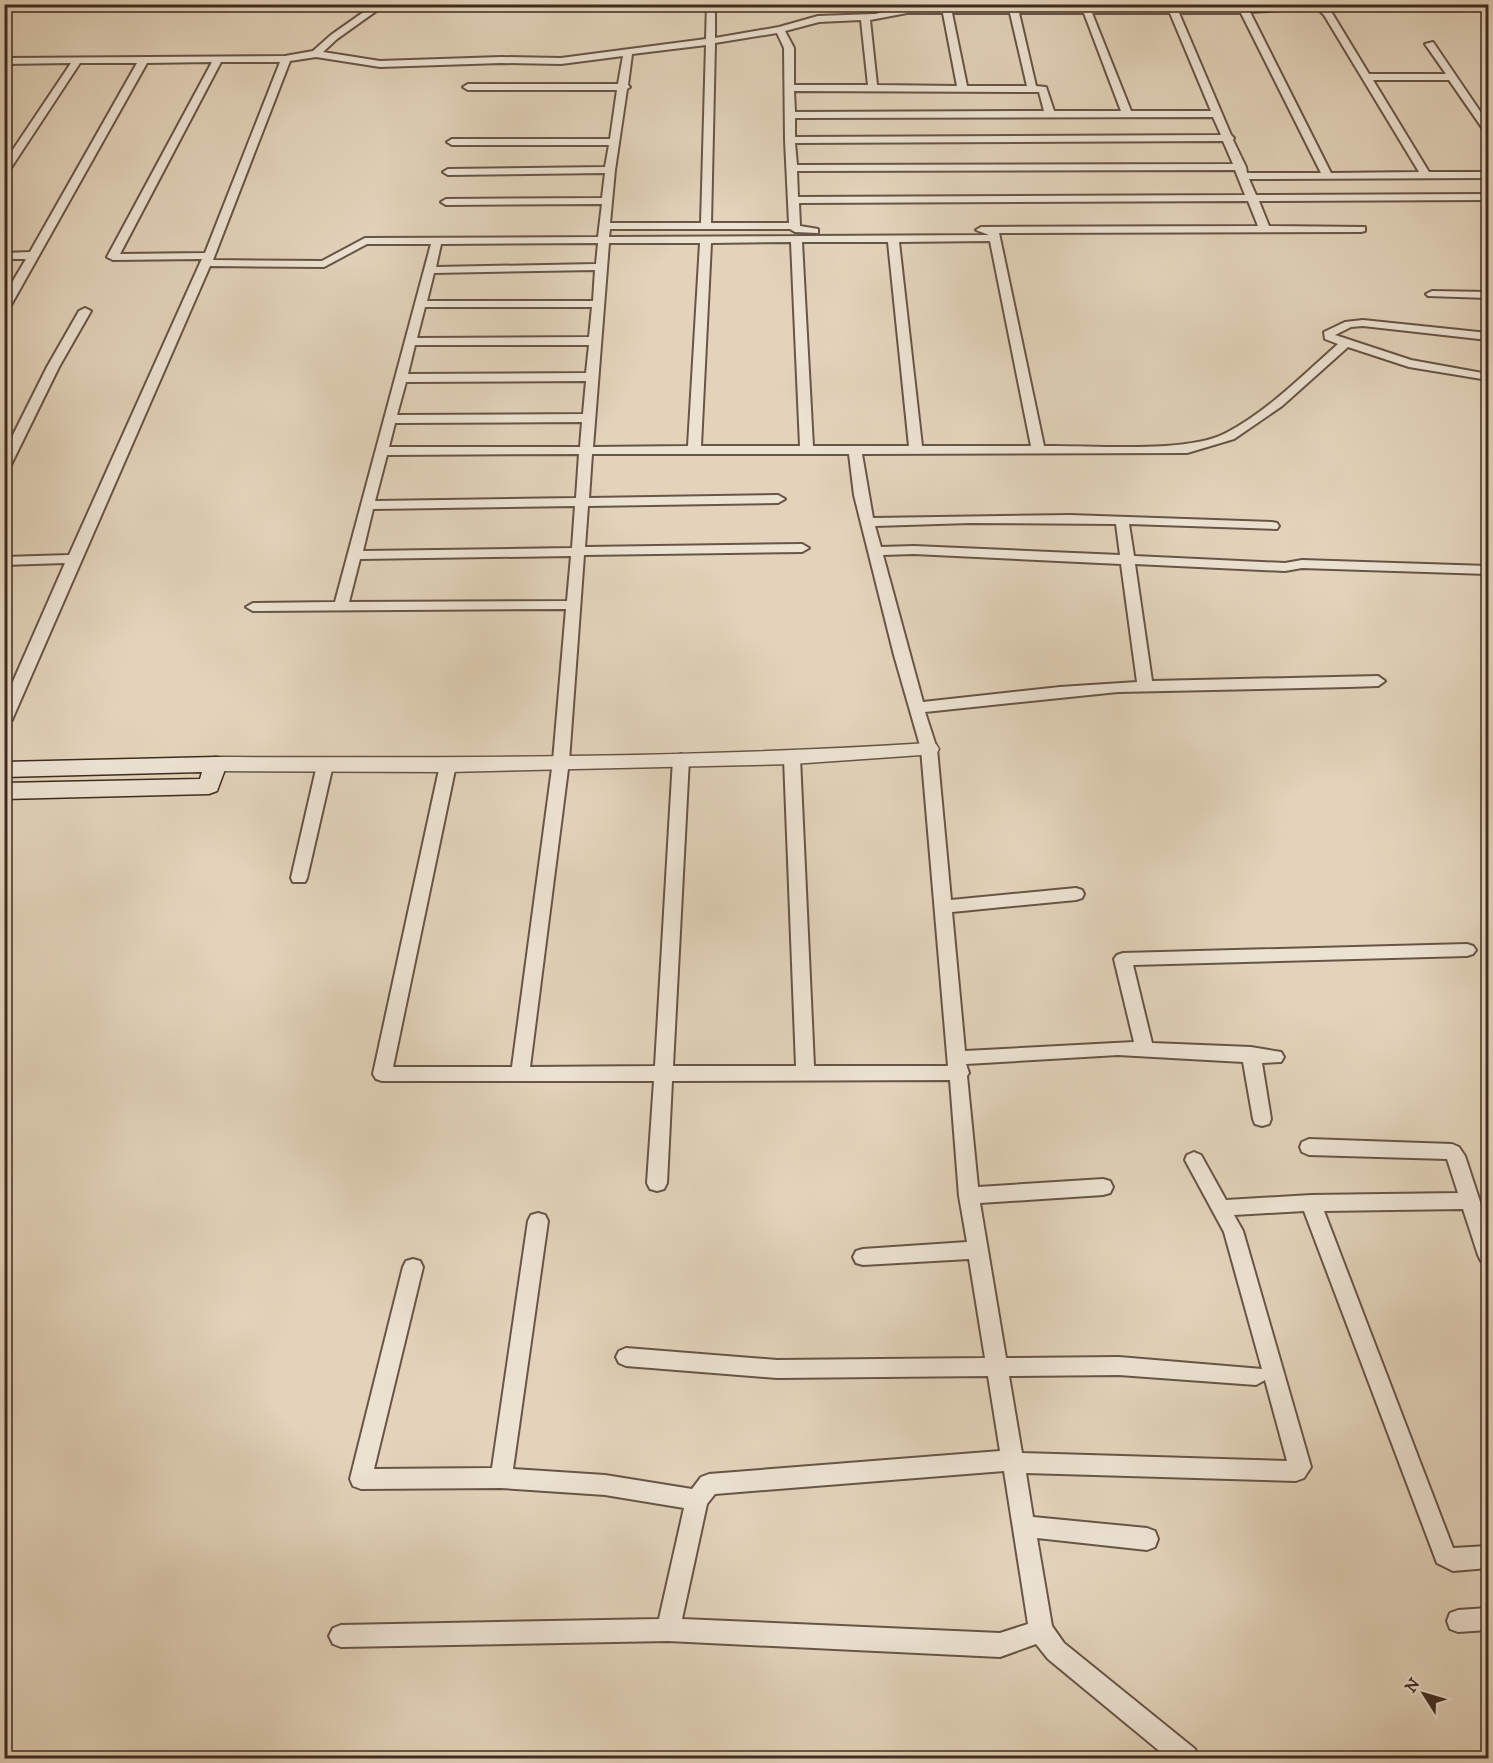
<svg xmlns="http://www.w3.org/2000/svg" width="1493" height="1763" font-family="'IM FELL DW Pica',serif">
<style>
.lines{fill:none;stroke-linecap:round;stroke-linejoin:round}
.minor-casing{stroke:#685546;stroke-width:4}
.tertiary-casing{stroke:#685546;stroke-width:3}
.secondary-casing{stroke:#3f2b20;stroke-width:3}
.minor{fill:#ece2d2;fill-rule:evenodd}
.tertiary{fill:#ece2d2;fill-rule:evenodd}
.secondary{fill:#ece2d2;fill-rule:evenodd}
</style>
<rect width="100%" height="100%" fill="#e2d3ba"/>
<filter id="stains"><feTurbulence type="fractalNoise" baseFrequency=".00333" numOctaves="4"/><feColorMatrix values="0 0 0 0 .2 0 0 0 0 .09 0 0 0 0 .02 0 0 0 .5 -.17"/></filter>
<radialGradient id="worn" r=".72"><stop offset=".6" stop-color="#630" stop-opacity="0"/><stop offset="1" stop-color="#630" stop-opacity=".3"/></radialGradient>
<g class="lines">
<g class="minor-casing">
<path id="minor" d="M 375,4 L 386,4 L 337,39 L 323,52 L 380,61 L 501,57 L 561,58 L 706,39 L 707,4 L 715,4 L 715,38 L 779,27 L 818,16 L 875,14 L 907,7 L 1244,7 L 1324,4 L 1332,13 L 1369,74 L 1446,74 L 1425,44 L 1433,42 L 1488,123 L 1488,133 L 1485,132 L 1449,80 L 1373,80 L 1429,172 L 1488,172 L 1488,178 L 1249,179 L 1256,195 L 1488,194 L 1488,200 L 1259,201 L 1269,226 L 1365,227 L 1365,231 L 1361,232 L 999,233 L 1044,446 C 1091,445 1186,454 1226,433 C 1268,411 1303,375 1338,344 L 1325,339 L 1324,332 L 1345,322 L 1363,320 L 1488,333 L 1488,340 L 1363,326 L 1351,327 L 1335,335 L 1411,360 L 1488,374 L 1488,380 L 1409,367 L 1348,347 L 1282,406 L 1234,439 L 1187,453 L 862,454 L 873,518 L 1070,515 L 1272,522 L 1277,523 L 1279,526 L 1277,529 L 1129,524 L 1134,556 L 1285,563 L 1302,560 L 1488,566 L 1488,574 L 1302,568 L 1285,571 L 1135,564 L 1152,681 L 1378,676 L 1385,681 L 1378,686 L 1349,687 L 1118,692 L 925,712 L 937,749 L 951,900 L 1076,888 L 1082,890 L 1084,894 L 1082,898 L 1076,900 L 952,912 L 965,1051 L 1134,1042 L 1114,959 L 1117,955 L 1123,953 L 1467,944 L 1473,946 L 1476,950 L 1473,954 L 1467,956 L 1133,965 L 1152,1043 L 1251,1047 L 1281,1052 L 1284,1057 L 1281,1062 L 1262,1063 L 1271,1119 L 1269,1124 L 1262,1126 L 1255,1124 L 1253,1119 L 1243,1062 L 1118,1055 L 966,1064 L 969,1073 L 967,1076 L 978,1187 L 1103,1179 L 1110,1181 L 1113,1187 L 1110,1193 L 1103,1195 L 980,1203 L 1006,1358 L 1119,1357 L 1262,1369 L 1224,1232 L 1185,1160 L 1187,1155 L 1194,1152 L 1201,1155 L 1226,1200 L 1311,1195 L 1458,1193 L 1447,1159 L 1309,1155 L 1302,1152 L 1300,1147 L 1302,1142 L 1309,1139 L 1452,1144 L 1459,1147 L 1465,1156 L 1488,1226 L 1488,1263 L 1481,1261 L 1478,1255 L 1463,1209 L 1324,1211 L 1453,1548 L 1488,1546 L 1488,1568 L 1453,1571 L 1437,1563 L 1304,1211 L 1234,1215 L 1243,1231 L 1311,1467 L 1304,1478 L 1296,1481 L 1026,1473 L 1033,1517 L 1147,1528 L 1155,1531 L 1158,1539 L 1155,1547 L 1147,1550 L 1037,1538 L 1052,1626 L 1064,1643 L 1195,1749 L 1198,1758 L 1168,1758 L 1048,1659 L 1036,1644 L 1000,1657 L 668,1641 L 341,1647 L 333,1644 L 329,1636 L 333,1628 L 341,1625 L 659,1619 L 684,1508 L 605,1495 L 501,1488 L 361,1489 L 353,1486 L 350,1479 L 403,1267 L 406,1261 L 413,1259 L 420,1261 L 423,1267 L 374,1469 L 492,1468 L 528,1221 L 531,1215 L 538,1213 L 545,1215 L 548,1221 L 513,1469 L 605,1475 L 692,1489 L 701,1477 L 709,1474 L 1000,1451 L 988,1376 L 777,1378 L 626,1366 L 619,1363 L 616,1357 L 619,1351 L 626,1348 L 777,1360 L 985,1358 L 969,1259 L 863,1265 L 856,1263 L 853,1257 L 856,1251 L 863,1249 L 967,1242 L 959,1196 L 950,1080 L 672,1081 L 667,1183 L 664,1189 L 657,1191 L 650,1189 L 647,1183 L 654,1081 L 382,1081 L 376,1079 L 373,1074 L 440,765 L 448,760 L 456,765 L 393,1067 L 512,1067 L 553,761 L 566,609 L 253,611 L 246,607 L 253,603 L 335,602 L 431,244 L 367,244 L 324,267 L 210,266 L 12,720 L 4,725 L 4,702 L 65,563 L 4,565 L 4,557 L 69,555 L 200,263 L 202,259 L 113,260 L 107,257 L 212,62 L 147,63 L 10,307 L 4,310 L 4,296 L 26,259 L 4,259 L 4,253 L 30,252 L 137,63 L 80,63 L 9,171 L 4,174 L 4,163 L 71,63 L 4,64 L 4,58 L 285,56 L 313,51 L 331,35 ZM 1317,8 L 1324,15 L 1419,172 L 1331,173 L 1250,12 ZM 907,13 L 943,13 L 957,86 L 877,85 L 870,20 ZM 952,13 L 1010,13 L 1027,86 L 967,86 ZM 1019,13 L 1084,13 L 1121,111 L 1054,111 L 1046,87 L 1036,86 ZM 1092,13 L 1170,13 L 1211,111 L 1131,111 ZM 1179,13 L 1241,13 L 1321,173 L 1247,173 L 1246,167 L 1233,140 L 1234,138 L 1231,135 ZM 861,20 L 868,85 L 794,85 L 794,48 L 785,31 L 819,22 ZM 777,33 L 784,48 L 785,140 L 789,223 L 711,223 L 715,43 ZM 706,45 L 701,223 L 610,223 L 615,170 L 627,89 L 630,87 L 628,85 L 632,54 ZM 623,56 L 618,84 L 468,84 L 463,87 L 468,90 L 617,90 L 610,139 L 452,139 L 447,142 L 452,145 L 609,145 L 605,167 L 448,169 L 443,172 L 448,175 L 605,173 L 602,198 L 446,199 L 441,202 L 446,205 L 602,204 L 598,237 L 365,238 L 322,261 L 213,260 L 290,61 L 316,57 L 380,67 L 501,63 L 561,64 ZM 221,62 L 280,62 L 205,253 L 120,254 ZM 794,91 L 1039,92 L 1044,111 L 795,112 ZM 1213,117 L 1221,135 L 795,137 L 795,118 ZM 1223,141 L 1233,164 L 797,165 L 795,143 ZM 1235,170 L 1245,195 L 798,197 L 797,171 ZM 1248,201 L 1258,226 L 981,227 L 976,230 L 989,235 L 609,237 L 610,229 L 790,229 L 795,232 L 818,233 L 818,229 L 800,226 L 799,203 ZM 990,241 L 1031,446 L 922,446 L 899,242 ZM 791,242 L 800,446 L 701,446 L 711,243 ZM 802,242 L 888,242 L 909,446 L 813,446 ZM 598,243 L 596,264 L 436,267 L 441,244 ZM 609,243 L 700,243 L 688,446 L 593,447 ZM 595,270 L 593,301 L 427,301 L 434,273 ZM 425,307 L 592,307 L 589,337 L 417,338 ZM 415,345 L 589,345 L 586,373 L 408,374 ZM 586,381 L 583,414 L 397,415 L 406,382 ZM 582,422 L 580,447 L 389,447 L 395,423 ZM 579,454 L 576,498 L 375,501 L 387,455 ZM 592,454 L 849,454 L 854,495 L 894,655 L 921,749 L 948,1066 L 814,1066 L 800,758 L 792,753 L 784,758 L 796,1066 L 673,1066 L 689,759 L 681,754 L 673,759 L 655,1066 L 530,1067 L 569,761 L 584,555 L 802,552 L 809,548 L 802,544 L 585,547 L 588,506 L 778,503 L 785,499 L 778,495 L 589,498 ZM 575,506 L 572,548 L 363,551 L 373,509 ZM 970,523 L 1116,524 L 1120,555 L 914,546 L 881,547 L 875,526 ZM 914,554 L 1121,564 L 1137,682 L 1060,687 L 923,702 L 883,555 ZM 571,556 L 567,601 L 349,602 L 360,559 ZM 1119,1375 L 1256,1385 L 1265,1380 L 1287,1461 L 1022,1453 L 1009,1376 ZM 1004,1471 L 1028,1624 L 1000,1633 L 682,1619 L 707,1504 L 715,1494 Z
M 1432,291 L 1488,292 L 1488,298 L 1428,296 L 1426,294 Z
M 85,308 L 91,311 L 59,367 L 10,467 L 4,471 L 4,453 L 47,367 L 79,311 Z
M 325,760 L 333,765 L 307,878 L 305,882 L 293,882 L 291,878 L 317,765 Z
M 1488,1608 L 1488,1630 L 1458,1632 L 1450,1629 L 1447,1621 L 1450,1613 L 1458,1610 Z"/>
</g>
<g class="tertiary-casing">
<path id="tertiary" d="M 929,743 L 936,744 L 939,749 L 936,754 L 792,764 L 448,772 L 216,771 L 209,769 L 206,764 L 209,759 L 216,757 C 454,758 692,758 929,743 Z"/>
</g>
<g class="secondary-casing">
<path id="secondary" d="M 216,757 L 224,759 L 227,764 L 217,791 L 209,794 L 4,799 L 4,783 L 200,779 L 202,772 L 4,777 L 4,762 Z"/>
</g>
<use href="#minor" class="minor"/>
<use href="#tertiary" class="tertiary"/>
<use href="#secondary" class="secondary"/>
</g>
<rect width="1493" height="1763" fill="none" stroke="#e2d3ba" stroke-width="24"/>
<rect x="6" y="6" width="1481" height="1751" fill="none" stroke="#3f2b20" stroke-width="3"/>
<rect x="12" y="12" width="1469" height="1739" fill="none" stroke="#3f2b20" stroke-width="1.5"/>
<g transform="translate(1424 1694) rotate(307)" stroke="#ece2d2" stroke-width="4.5" paint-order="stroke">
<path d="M0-4.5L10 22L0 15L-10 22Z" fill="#3f2b20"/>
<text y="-9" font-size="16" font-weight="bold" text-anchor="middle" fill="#3f2b20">N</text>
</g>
<rect width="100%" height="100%" filter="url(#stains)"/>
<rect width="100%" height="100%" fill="url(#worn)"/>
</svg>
